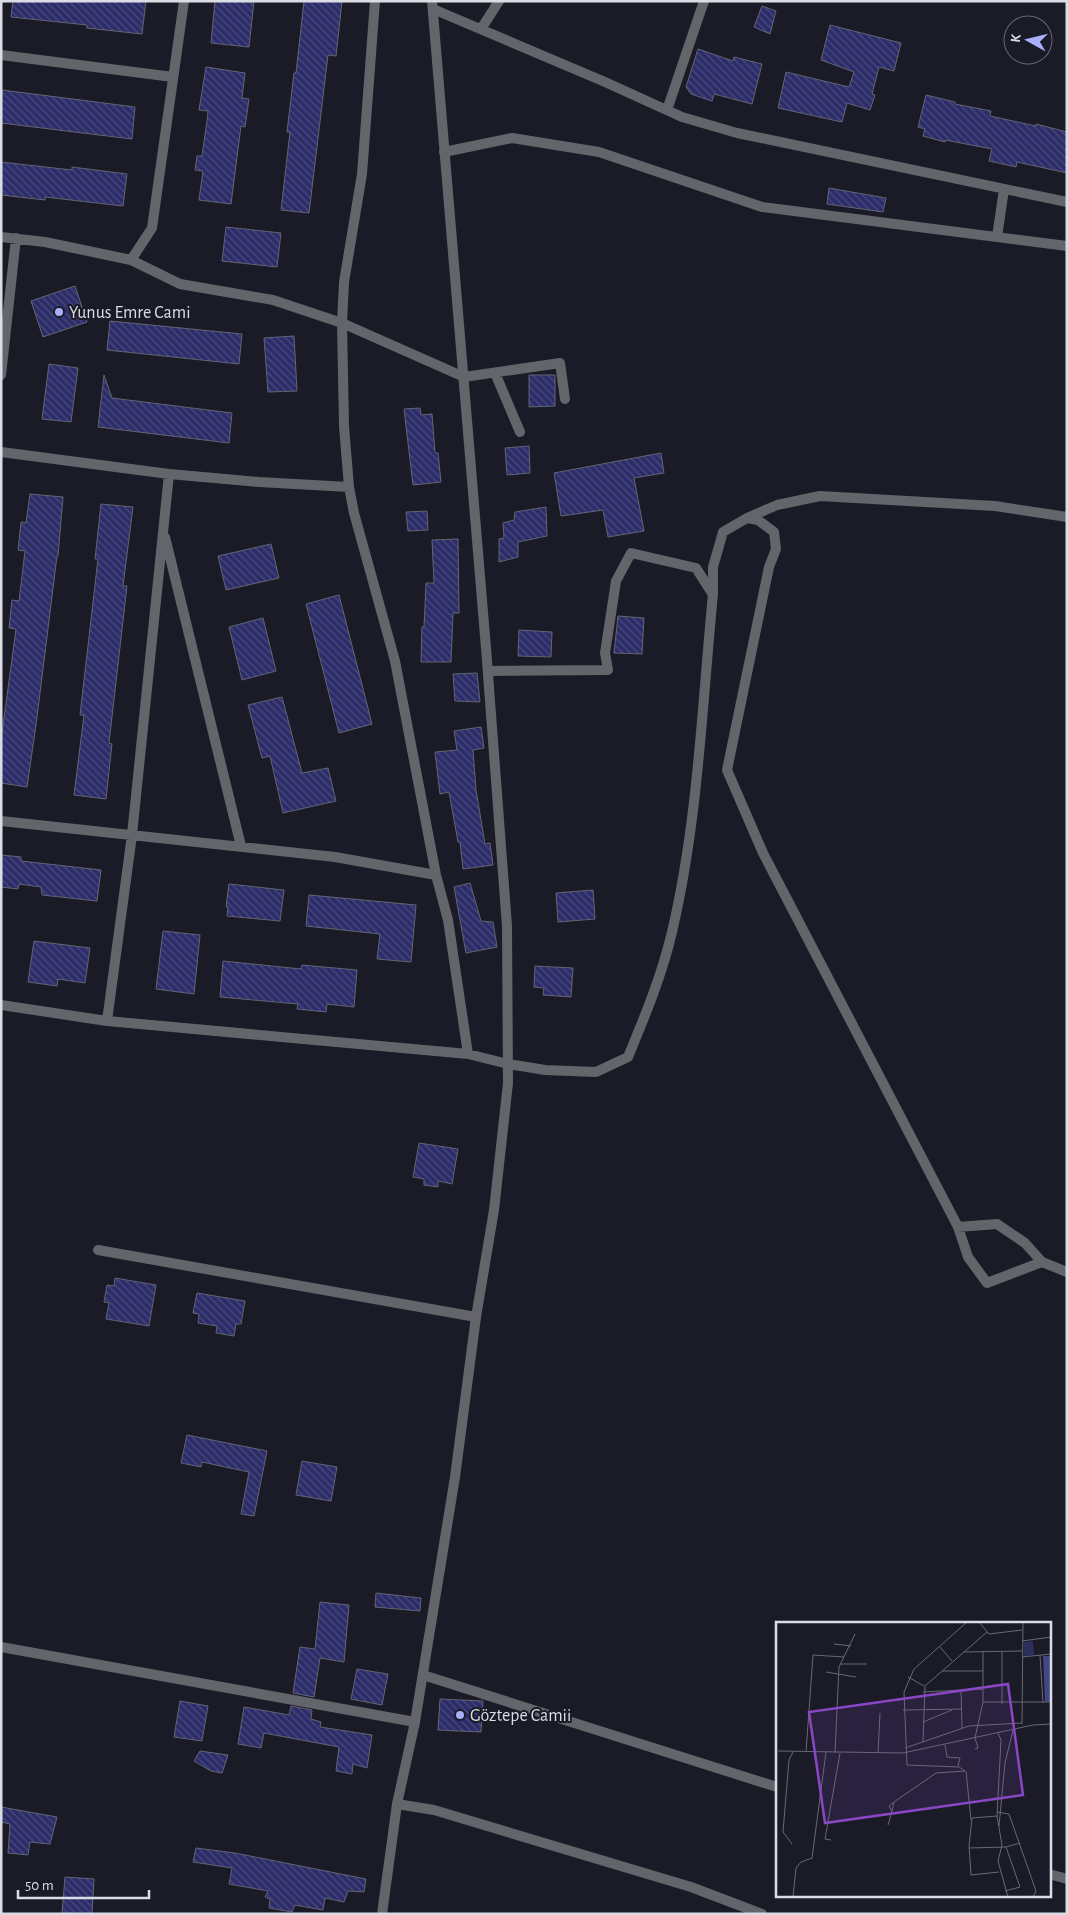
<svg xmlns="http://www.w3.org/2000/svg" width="1068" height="1915" font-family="'Alegreya Sans',sans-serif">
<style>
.building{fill:url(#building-back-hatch);stroke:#626573}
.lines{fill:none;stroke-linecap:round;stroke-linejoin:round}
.minor{stroke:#64656b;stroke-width:10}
.tertiary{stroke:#64656b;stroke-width:10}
.poi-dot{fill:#a8b0fc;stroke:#1a1b27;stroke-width:2}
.labels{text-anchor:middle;stroke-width:4;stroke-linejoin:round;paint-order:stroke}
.poi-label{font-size:18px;fill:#dbdde5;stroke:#1a1b27;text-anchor:start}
.inset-road{fill:none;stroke:#676973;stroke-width:1}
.view{fill:#8947c5;fill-opacity:0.15;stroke:#8947c5;stroke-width:2.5}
.inset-edge{fill:none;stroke:#dbdde5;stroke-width:2.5}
</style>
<defs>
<pattern id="building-back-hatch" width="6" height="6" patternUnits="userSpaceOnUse" patternTransform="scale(1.25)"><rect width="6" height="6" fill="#2c2c69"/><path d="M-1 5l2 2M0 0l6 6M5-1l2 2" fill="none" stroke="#4a4a7e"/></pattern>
</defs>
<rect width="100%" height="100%" fill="#1a1b27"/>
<path class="building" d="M 13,1 L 146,1 L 142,34 L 87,28 L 87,25 L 11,17 Z
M 215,1 L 254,1 L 249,47 L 211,43 Z
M 304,1 L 342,1 L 336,56 L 328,55 L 309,213 L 281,210 L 290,132 L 287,132 L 294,73 L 296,73 Z
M 762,6 L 776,11 L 770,34 L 754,27 Z
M 830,25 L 901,43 L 894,71 L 879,67 L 872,94 L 875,95 L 870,110 L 847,103 L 842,122 L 778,108 L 786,72 L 849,87 L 854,72 L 821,60 Z
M 698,49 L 733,61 L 734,57 L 762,64 L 752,104 L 714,94 L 712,101 L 691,94 L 686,87 Z
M 206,67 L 245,73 L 242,98 L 249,99 L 245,127 L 241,126 L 231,204 L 199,200 L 203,171 L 195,170 L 197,156 L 202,156 L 207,121 L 208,111 L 199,110 Z
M 2,90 L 135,107 L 132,139 L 1,123 Z
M 926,95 L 955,102 L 955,104 L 991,111 L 990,116 L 1036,126 L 1036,124 L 1067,132 L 1067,173 L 1017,162 L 1016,167 L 989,161 L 992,149 L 945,140 L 945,142 L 923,136 L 925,129 L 918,127 Z
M 1,162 L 72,170 L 72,167 L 127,174 L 123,206 L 45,197 L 45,200 L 1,195 Z
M 829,188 L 886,198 L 883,212 L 827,204 Z
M 226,227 L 281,233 L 277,267 L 222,261 Z
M 75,286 L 87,322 L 43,337 L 31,301 Z
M 110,321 L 242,334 L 239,364 L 107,350 Z
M 294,336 L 297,391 L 268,392 L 264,338 Z
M 49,364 L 78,368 L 71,422 L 42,419 Z
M 104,375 L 112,398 L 232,413 L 229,443 L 98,427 Z
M 529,375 L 555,375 L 555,406 L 529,407 Z
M 420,408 L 421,415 L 432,414 L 435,453 L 438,453 L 441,482 L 413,485 L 404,409 Z
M 529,446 L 530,473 L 507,475 L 505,448 Z
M 661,453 L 664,473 L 634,478 L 644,531 L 608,537 L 603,510 L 561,516 L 554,473 Z
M 30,494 L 63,497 L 58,556 L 57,556 L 36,725 L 27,787 L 1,783 L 1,741 L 16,629 L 9,628 L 12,600 L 19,601 L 25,551 L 18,550 L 21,522 L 26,523 Z
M 101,504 L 133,507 L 123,586 L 127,586 L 109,743 L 112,744 L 106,799 L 74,795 L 84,715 L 80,715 L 98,559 L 95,559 Z
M 546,507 L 547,536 L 518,542 L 518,557 L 499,562 L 499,539 L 504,538 L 503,523 L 514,520 L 515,512 Z
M 427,511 L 428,530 L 408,531 L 406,512 Z
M 458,539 L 459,613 L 453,613 L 451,662 L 421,662 L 422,627 L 424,627 L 426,583 L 434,583 L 432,540 Z
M 271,544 L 279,578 L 226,590 L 218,556 Z
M 339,595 L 372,724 L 339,733 L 306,604 Z
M 618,616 L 644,618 L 642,654 L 614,653 Z
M 263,618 L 276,671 L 242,680 L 229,627 Z
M 519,630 L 552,632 L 551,657 L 518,656 Z
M 477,673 L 480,702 L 455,701 L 453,674 Z
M 282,697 L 302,773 L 328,768 L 336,801 L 283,813 L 270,756 L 262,758 L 248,705 Z
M 481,727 L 484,748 L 473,750 L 476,790 L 485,844 L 490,843 L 493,865 L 463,869 L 460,842 L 458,842 L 449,792 L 440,794 L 435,752 L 457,750 L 454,731 Z
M 1,855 L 21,857 L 21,861 L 101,870 L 97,901 L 42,895 L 41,887 L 19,884 L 18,889 L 1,887 Z
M 470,883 L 481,921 L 493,922 L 497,947 L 466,953 L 454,887 Z
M 229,884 L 284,890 L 280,921 L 227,916 L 228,907 L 226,907 Z
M 593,890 L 595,919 L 558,922 L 556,893 Z
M 309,895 L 416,905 L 411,962 L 377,959 L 380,934 L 306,926 Z
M 163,931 L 200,935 L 194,994 L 156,989 Z
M 34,941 L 90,948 L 85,983 L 58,979 L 57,986 L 28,982 Z
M 223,961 L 301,969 L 302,965 L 357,970 L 354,1007 L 327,1004 L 326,1012 L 297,1009 L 298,1004 L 220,997 Z
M 535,966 L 573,968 L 571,997 L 543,995 L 544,988 L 534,987 Z
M 419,1143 L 458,1149 L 452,1184 L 438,1181 L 438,1187 L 424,1185 L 424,1179 L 413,1177 Z
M 115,1278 L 156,1285 L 149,1326 L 106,1319 L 109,1303 L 104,1302 L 107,1285 L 114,1286 Z
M 197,1293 L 245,1301 L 241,1324 L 236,1324 L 234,1336 L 216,1333 L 217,1326 L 198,1323 L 199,1314 L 193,1313 Z
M 187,1435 L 267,1451 L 254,1516 L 241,1514 L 249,1472 L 202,1462 L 201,1467 L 181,1463 Z
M 302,1461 L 337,1467 L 331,1501 L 296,1495 Z
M 376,1593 L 421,1598 L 420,1611 L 375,1607 Z
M 320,1602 L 349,1605 L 344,1662 L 320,1658 L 314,1697 L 293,1693 L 300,1647 L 315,1649 Z
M 357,1669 L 388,1674 L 382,1705 L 351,1699 Z
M 440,1699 L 483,1701 L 481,1732 L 438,1730 Z
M 180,1701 L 208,1706 L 202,1741 L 174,1737 Z
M 291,1706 L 312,1710 L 311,1719 L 321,1722 L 320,1727 L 372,1735 L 367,1768 L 353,1764 L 352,1774 L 336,1771 L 339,1747 L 264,1733 L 261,1748 L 238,1744 L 244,1707 L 289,1715 Z
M 200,1751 L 228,1755 L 222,1773 L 211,1771 L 194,1761 Z
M 1,1807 L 57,1817 L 50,1844 L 30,1842 L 28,1855 L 8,1853 L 10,1824 L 1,1822 Z
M 196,1848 L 235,1853 L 366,1879 L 364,1892 L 348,1891 L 344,1902 L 325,1898 L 323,1910 L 295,1905 L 292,1912 L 269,1908 L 270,1899 L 265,1897 L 268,1891 L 229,1884 L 232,1868 L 193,1862 Z
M 65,1877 L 94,1879 L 92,1914 L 62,1913 Z"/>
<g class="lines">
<path class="minor" d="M 375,1 L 362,174 L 344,282 L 342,323 L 344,426 L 349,487 L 354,513 L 395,661 L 436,875 L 448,920 L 468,1054
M 433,9 L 605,82 L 682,117 L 737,133 L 1067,202
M 481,29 L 499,1
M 1,55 L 173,77
M 667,110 L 704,1
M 1,237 L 45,242 L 131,260 L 180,284 L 273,300 L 342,323 L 464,377 L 560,363 L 565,399
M 997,237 L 1004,189
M 131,260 L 152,228 L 184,1
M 495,373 L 520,432
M 1,375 L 16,238
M 1,452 L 169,474 L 259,482 L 349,487
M 747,518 L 777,505 L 820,496 L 995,506 L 1067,517
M 165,537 L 241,846
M 488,671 L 608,670 L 605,653 L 616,581 L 631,553 L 696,568 L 712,593
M 1,821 L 335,857 L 436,875
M 1,1005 L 107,1021 L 468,1054 L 508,1064 L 545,1070 L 596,1072 L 628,1057 C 645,1016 662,975 672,932 C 698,822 702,706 713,594 L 713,567 L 723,532 L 747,518 L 758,520 L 774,532 L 776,549 L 769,567 L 727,770 L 763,853 L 958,1227 L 997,1224 L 1025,1243 L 1042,1262
M 107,1021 L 132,835 L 169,474
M 958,1227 L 968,1257 L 987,1283 L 1042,1262 L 1067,1272
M 98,1250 L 476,1317
M 1,1647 L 415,1722
M 423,1675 L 777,1787
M 397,1804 L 434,1810 L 691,1887 L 762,1914
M 1049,1874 L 1067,1879"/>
<path class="tertiary" d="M 444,152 L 512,138 L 599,152 L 762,207 L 1067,246
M 382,1914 L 397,1804 L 415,1722 L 455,1477 L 476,1317 L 494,1210 L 508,1083 L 507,926 L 486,648 L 432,1"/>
</g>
<g class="poi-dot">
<circle cx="59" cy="312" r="5"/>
<circle cx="460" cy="1715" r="5"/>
</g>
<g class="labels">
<g class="poi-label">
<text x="69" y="318">Yunus Emre Cami</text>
<text x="470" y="1721">Göztepe Camii</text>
</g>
</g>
<g transform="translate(776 1622)">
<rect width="275" height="275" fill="#1a1b27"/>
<path d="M 257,19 L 258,33 L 248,34 L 248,20 Z" fill="#2d2f5b"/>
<path d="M 267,34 L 274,34 L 275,41 L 275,79 L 269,80 Z" fill="#434686"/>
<path class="inset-road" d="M 203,0 L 213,12 L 246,8M 246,19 L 275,15M 58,22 L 75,24M 163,24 L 176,39M 226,29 L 226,82M 188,30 L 246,29M 264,33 L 267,81M 246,35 L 275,32M 64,42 L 91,42M 166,49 L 207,49M 50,50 L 80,55M 132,55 L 148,64M 185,68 L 186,106M 147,70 L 207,67M 207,80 L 275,80M 127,88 L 185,87M 147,100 L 176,88M 246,102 L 247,0M 222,111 L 225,118 L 221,194 L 226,223 L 222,239 L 232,275M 147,120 L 149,64 L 211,10M 169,123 L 171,135 L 184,136 L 182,144M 129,126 L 193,104 L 246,101M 199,127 L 202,126 L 199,116 L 207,80 L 207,29M 2,129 L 127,131 L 257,103 L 275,102M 30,130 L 37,33 L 68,35M 59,131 L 63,45 L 79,12M 102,131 L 104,91M 190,149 L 195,198M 116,189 L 118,180 L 160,151 L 189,149 L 183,145 L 131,143 L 128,70 L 138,47 L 191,0M 221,190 L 233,192 L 260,269 L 257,275M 221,194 L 196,196 L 193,224 L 195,253 L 223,250M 112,203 L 116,189 L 113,184 L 118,180M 223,204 L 229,141 L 237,108M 55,218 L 49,217 L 64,131M 16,222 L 7,210 L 13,138 L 17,130M 193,226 L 230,225 L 244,221M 229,269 L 244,265 L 230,225M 17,275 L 20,246 L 25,240 L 36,236 L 50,130"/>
<path class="view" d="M 232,62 L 247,173 L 49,201 L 33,90 Z"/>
<rect width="275" height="275" class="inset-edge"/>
</g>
<rect width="1068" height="1915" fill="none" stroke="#dbdde5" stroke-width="5"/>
<g transform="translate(1028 40) rotate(278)"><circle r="24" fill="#1a1b27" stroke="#676973"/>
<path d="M0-4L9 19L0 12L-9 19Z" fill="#a8b0fc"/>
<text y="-8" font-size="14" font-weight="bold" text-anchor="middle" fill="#dbdde5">K</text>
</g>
<path d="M18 1890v8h131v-8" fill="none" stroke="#dbdde5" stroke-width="2.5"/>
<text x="25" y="1890" font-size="15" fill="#dbdde5" stroke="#1a1b27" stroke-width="4" paint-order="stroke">50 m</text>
</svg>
